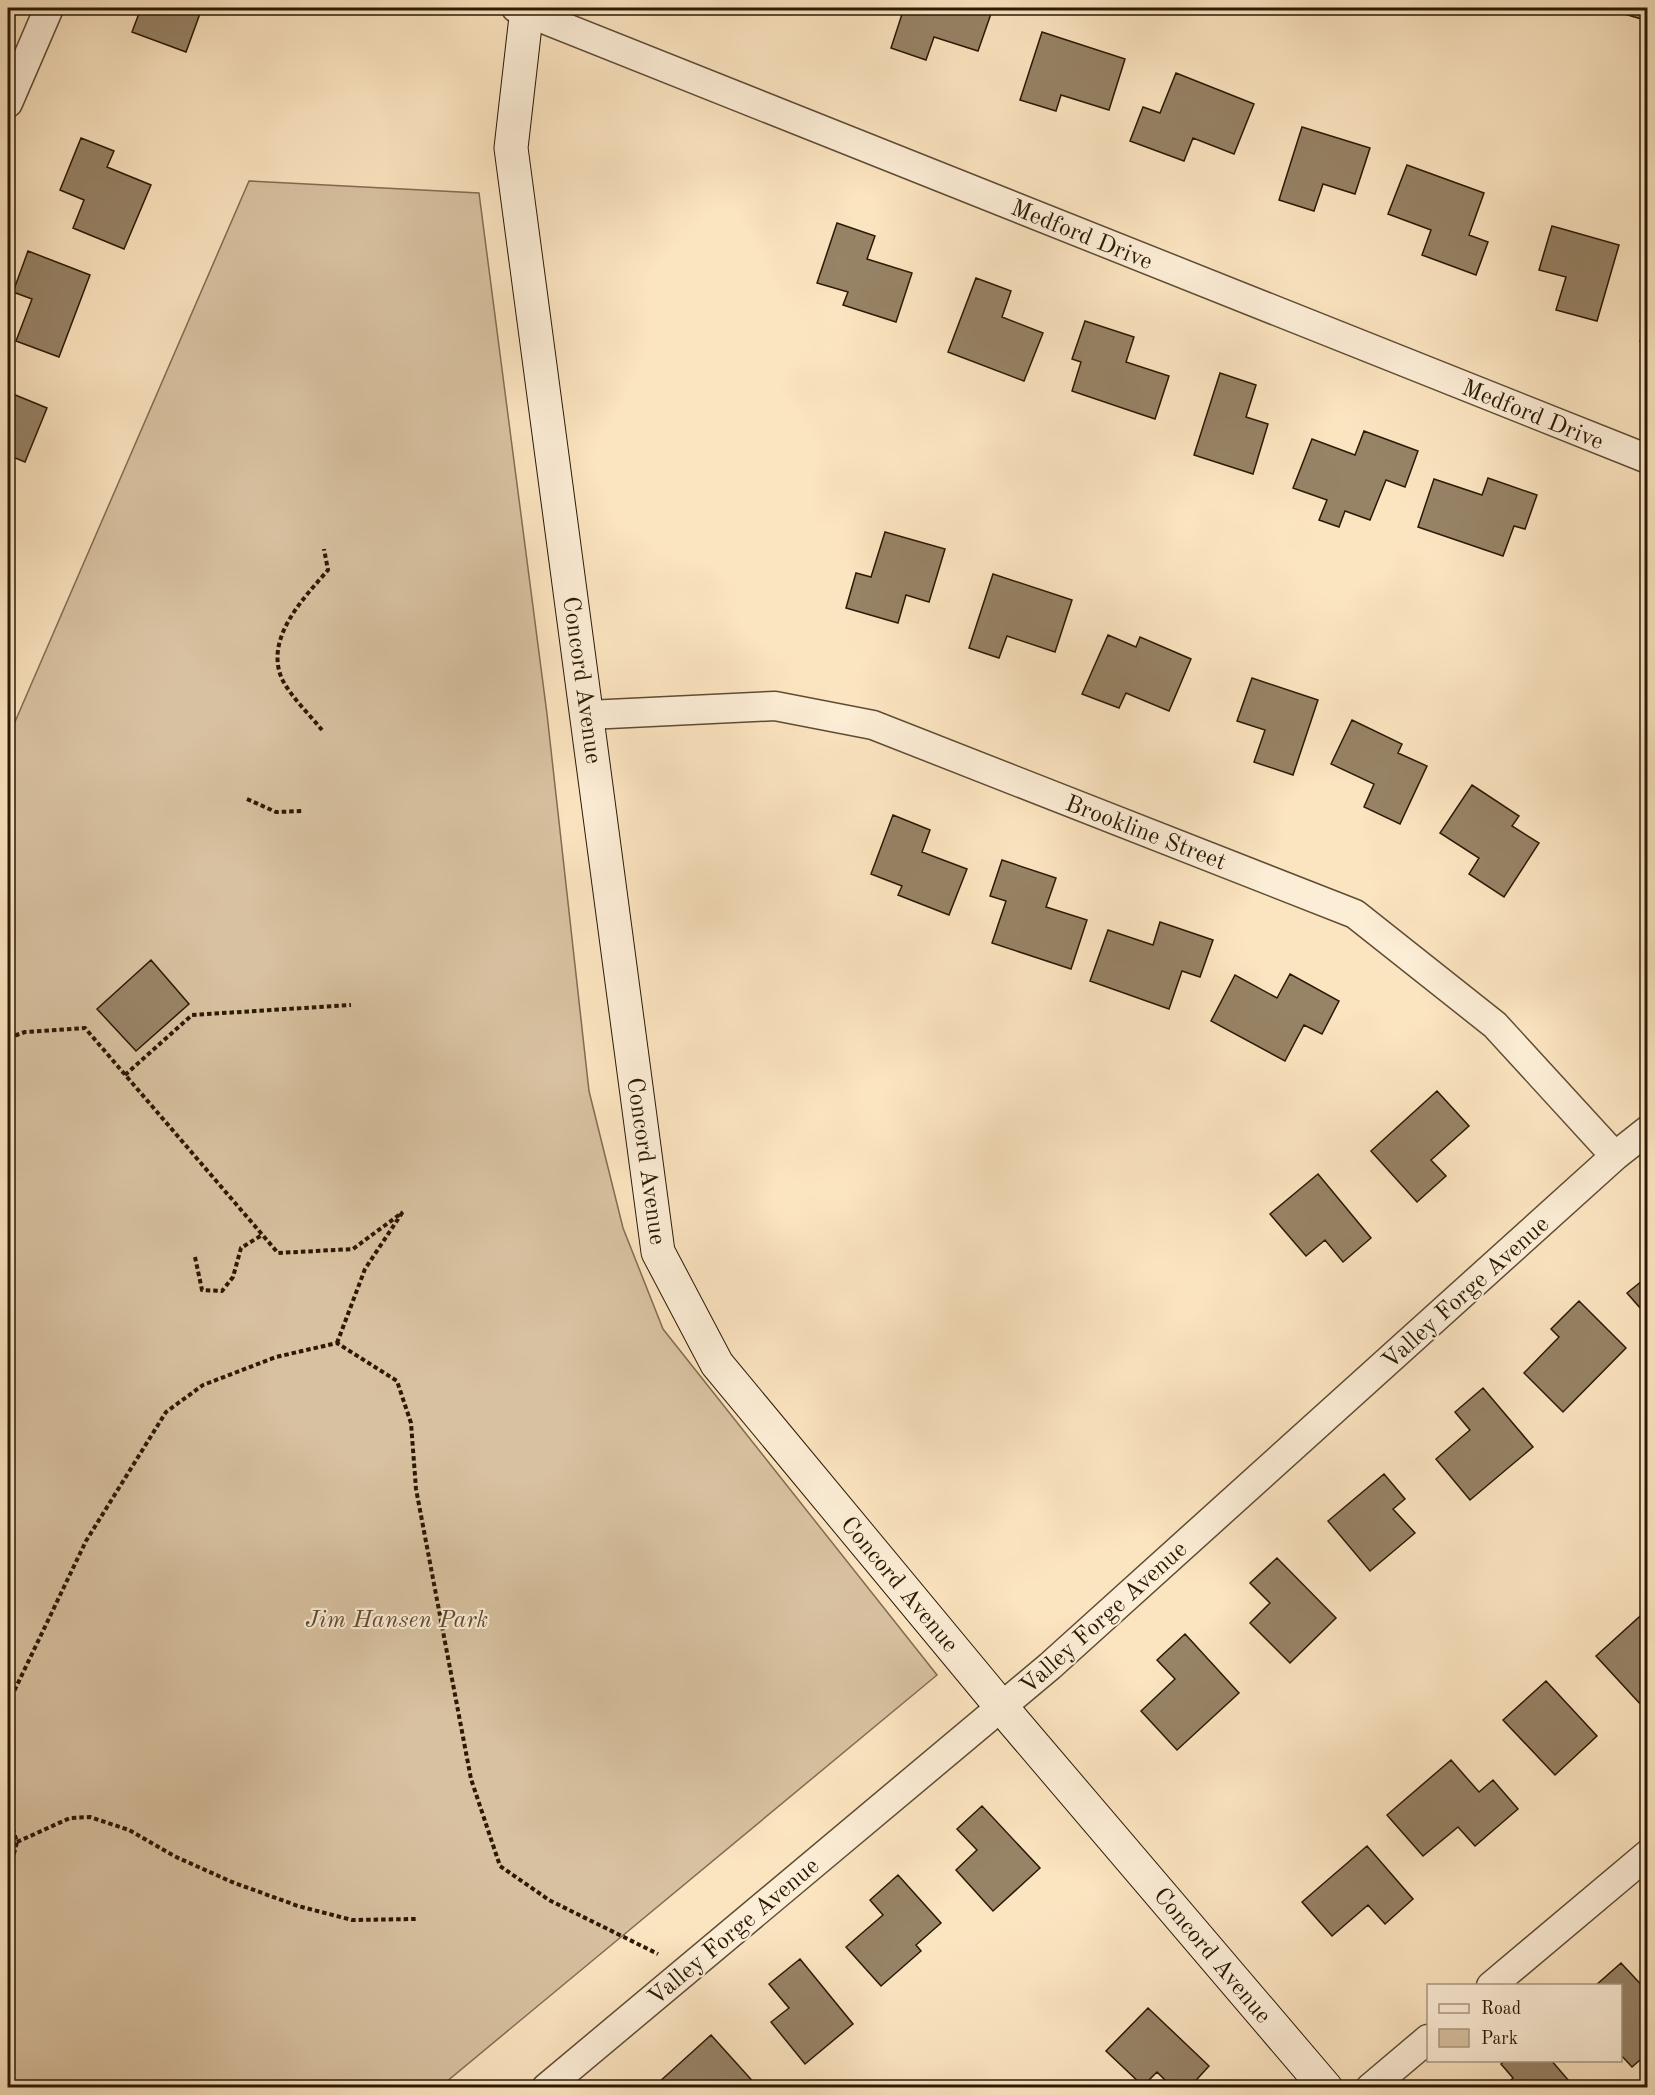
<svg xmlns="http://www.w3.org/2000/svg" width="1655" height="2095" font-family="'Old Standard TT',serif">
<style>
.green{fill:#d8c1a0;stroke:#826d52;stroke-width:1.5}
.building{fill:#978366;stroke:#2b1904;stroke-width:1.5}
.lines{fill:none;stroke-linecap:round;stroke-linejoin:round}
.street-casing{stroke:#5f4c33;stroke-width:31}
.secondary-casing{stroke:#2b1904;stroke-width:35}
.path{stroke:#2b1904;stroke-width:4;stroke-dasharray:4.5 3;stroke-linecap:butt}
.street{stroke:#fcedd6;stroke-width:28}
.secondary{stroke:#fcedd6;stroke-width:33}
.labels{text-anchor:middle;stroke-width:4.5;stroke-linejoin:round;paint-order:stroke}
.street-label{font-size:24px;fill:#2b1904;stroke:#fcedd6}
.park-label{font-size:24px;font-style:italic;fill:#5f4b33;stroke:#fcedd6}
</style>
<rect width="100%" height="100%" fill="#fbe4c0"/>
<filter id="stains"><feTurbulence type="fractalNoise" baseFrequency=".00333" numOctaves="4"/><feColorMatrix values="0 0 0 0 .2 0 0 0 0 .09 0 0 0 0 .02 0 0 0 .5 -.17"/></filter>
<radialGradient id="worn" r=".72"><stop offset=".6" stop-color="#630" stop-opacity="0"/><stop offset="1" stop-color="#630" stop-opacity=".3"/></radialGradient>
<path class="green" d="M 249,181 L 479,193 L 547,714 L 589,1091 L 623,1228 L 663,1329 L 937,1675 L 440,2087 L 8,2088 L 8,738 Z"/>
<path class="building" d="M 141,8 L 202,8 L 186,52 L 132,32 Z
M 904,8 L 993,8 L 978,51 L 934,37 L 926,60 L 891,48 Z
M 1604,8 L 1648,8 L 1648,21 Z
M 1042,32 L 1125,59 L 1109,110 L 1061,95 L 1056,111 L 1020,100 Z
M 1176,73 L 1254,104 L 1234,154 L 1193,138 L 1184,161 L 1130,141 L 1143,107 L 1160,113 Z
M 1302,127 L 1370,148 L 1355,194 L 1323,184 L 1314,211 L 1279,200 Z
M 81,138 L 114,151 L 107,167 L 151,185 L 124,249 L 73,228 L 84,200 L 60,190 Z
M 1407,165 L 1484,193 L 1469,235 L 1488,242 L 1476,275 L 1422,255 L 1431,230 L 1388,214 Z
M 837,223 L 875,236 L 867,259 L 912,273 L 896,322 L 843,305 L 848,292 L 817,283 Z
M 1552,226 L 1619,245 L 1597,321 L 1556,310 L 1566,277 L 1539,270 Z
M 28,251 L 90,275 L 59,357 L 16,341 L 32,299 L 13,292 Z
M 976,278 L 1011,291 L 1002,317 L 1043,333 L 1024,381 L 948,352 Z
M 1648,319 L 1648,343 L 1640,341 Z
M 1085,321 L 1134,337 L 1126,362 L 1169,376 L 1155,419 L 1072,391 L 1081,362 L 1072,359 Z
M 1220,373 L 1256,385 L 1246,417 L 1268,424 L 1253,474 L 1194,455 Z
M 8,392 L 47,408 L 25,462 L 8,455 Z
M 1364,431 L 1418,451 L 1405,487 L 1386,480 L 1370,520 L 1345,511 L 1339,527 L 1319,520 L 1327,500 L 1293,488 L 1312,439 L 1355,455 Z
M 1488,478 L 1537,495 L 1525,529 L 1514,526 L 1503,556 L 1418,527 L 1434,479 L 1482,495 Z
M 885,532 L 945,549 L 929,602 L 906,595 L 898,623 L 846,608 L 856,573 L 871,577 Z
M 993,574 L 1072,600 L 1055,652 L 1007,636 L 999,658 L 969,648 Z
M 1108,635 L 1136,647 L 1140,637 L 1191,659 L 1169,711 L 1126,693 L 1119,708 L 1082,694 Z
M 1252,678 L 1318,700 L 1293,775 L 1254,762 L 1265,730 L 1237,721 Z
M 1352,720 L 1402,744 L 1398,753 L 1427,766 L 1400,824 L 1364,807 L 1374,784 L 1331,764 Z
M 1472,785 L 1519,816 L 1512,826 L 1539,843 L 1504,897 L 1469,874 L 1479,858 L 1440,833 Z
M 893,815 L 930,830 L 922,852 L 967,869 L 949,915 L 898,895 L 902,886 L 871,874 Z
M 1002,860 L 1056,878 L 1046,907 L 1087,920 L 1071,969 L 992,943 L 1006,901 L 990,896 Z
M 1160,922 L 1213,940 L 1200,977 L 1182,971 L 1169,1009 L 1090,981 L 1108,930 L 1153,945 Z
M 151,960 L 189,1004 L 136,1051 L 97,1009 Z
M 1290,974 L 1339,1001 L 1322,1034 L 1304,1025 L 1285,1061 L 1211,1021 L 1235,975 L 1277,998 Z
M 1437,1091 L 1469,1126 L 1431,1160 L 1446,1176 L 1417,1202 L 1371,1151 Z
M 1318,1174 L 1371,1238 L 1343,1262 L 1325,1240 L 1306,1256 L 1270,1214 Z
M 1648,1276 L 1648,1317 L 1627,1293 Z
M 1579,1301 L 1626,1348 L 1563,1412 L 1524,1373 L 1559,1337 L 1551,1329 Z
M 1483,1388 L 1533,1447 L 1470,1500 L 1436,1459 L 1470,1430 L 1455,1412 Z
M 1384,1474 L 1405,1499 L 1393,1509 L 1415,1533 L 1370,1571 L 1328,1521 Z
M 1277,1558 L 1336,1618 L 1290,1663 L 1250,1623 L 1270,1603 L 1250,1583 Z
M 1648,1609 L 1648,1703 L 1643,1707 L 1596,1656 Z
M 1185,1634 L 1239,1693 L 1177,1750 L 1141,1711 L 1175,1679 L 1157,1660 Z
M 1546,1681 L 1597,1736 L 1555,1775 L 1503,1720 Z
M 1451,1760 L 1479,1792 L 1493,1780 L 1518,1809 L 1475,1846 L 1458,1827 L 1423,1856 L 1387,1815 Z
M 982,1806 L 1040,1868 L 993,1911 L 956,1870 L 977,1850 L 957,1829 Z
M 1367,1846 L 1413,1899 L 1385,1924 L 1368,1905 L 1332,1936 L 1302,1902 Z
M 898,1875 L 941,1923 L 916,1945 L 921,1951 L 881,1986 L 846,1947 L 883,1915 L 870,1900 Z
M 800,1959 L 853,2024 L 805,2064 L 771,2022 L 789,2008 L 769,1984 Z
M 1621,1963 L 1648,1992 L 1648,2053 L 1632,2067 L 1620,2054 L 1620,1986 L 1595,1986 Z
M 1148,2008 L 1209,2066 L 1189,2088 L 1173,2088 L 1157,2072 L 1143,2086 L 1106,2051 Z
M 711,2035 L 757,2086 L 662,2088 L 658,2083 Z
M 1505,2060 L 1551,2060 L 1575,2088 L 1503,2088 L 1513,2078 L 1501,2064 Z"/>
<g class="lines">
<g class="street-casing">
<path id="street" d="M 516,8 L 1648,459
M 8,103 L 49,8
M 588,715 L 775,706 L 873,725 L 1355,914 L 1495,1025 L 1615,1156
M 1491,1986 L 1648,1854
M 546,2088 L 1050,1666 L 1615,1156 L 1648,1130
M 1370,2088 L 1428,2039"/>
</g>
<g class="secondary-casing">
<path id="secondary" d="M 527,8 L 511,148 L 658,1252 L 717,1364 L 1014,1722 L 1326,2088"/>
</g>
<path class="path" d="M 322,730 C 310,715 291,697 282,679 C 264,638 304,598 328,570 L 324,549
M 247,799 L 276,812 L 304,811
M 8,1038 L 25,1032 L 85,1028 L 278,1253 L 353,1249 L 403,1212
M 125,1075 L 192,1015 L 351,1005
M 195,1257 L 202,1290 L 222,1291 L 233,1277 L 241,1248 L 262,1235
M 337,1343 L 365,1269 L 402,1213
M 8,1704 L 86,1541 L 166,1412 L 203,1385 L 276,1357 L 337,1343 L 397,1381 L 411,1423 L 416,1489 L 471,1779 L 500,1866 L 549,1900 L 658,1954
M 8,1814 L 17,1842 L 8,1877
M 17,1842 L 70,1818 L 90,1817 L 129,1830 L 174,1856 L 232,1882 L 298,1906 L 352,1920 L 416,1919"/>
<use href="#street" class="street"/>
<use href="#secondary" class="secondary"/>
</g>
<g class="labels">
<g class="street-label">
<text transform="translate(1082 234) rotate(22)" y="8">Medford Drive</text>
<text transform="translate(1533 414) rotate(22)" y="8">Medford Drive</text>
<text transform="translate(583 680) rotate(82)" y="8">Concord Avenue</text>
<text transform="translate(1146 832) rotate(21)" y="8">Brookline Street</text>
<text transform="translate(647 1161) rotate(82)" y="8">Concord Avenue</text>
<text transform="translate(1465 1292) rotate(-42)" y="8">Valley Forge Avenue</text>
<text transform="translate(900 1584) rotate(50)" y="8">Concord Avenue</text>
<text transform="translate(1103 1617) rotate(-42)" y="8">Valley Forge Avenue</text>
<text transform="translate(733 1931) rotate(-40)" y="8">Valley Forge Avenue</text>
<text transform="translate(1213 1955) rotate(50)" y="8">Concord Avenue</text>
</g>
<g class="park-label">
<text x="397" y="1627">Jim Hansen Park</text>
</g>
</g>
<rect width="1655" height="2095" fill="none" stroke="#fbe4c0" stroke-width="30"/>
<rect x="9" y="9" width="1637" height="2077" fill="none" stroke="#2b1904" stroke-width="3"/>
<rect x="15" y="15" width="1625" height="2065" fill="none" stroke="#2b1904" stroke-width="1.5"/>
<rect x="1427" y="1984" width="195" height="78" fill="#fcedd6" stroke="#a89882" stroke-width="1.5"/>
<rect x="1439" y="2004" width="30" height="9" fill="#fcedd6" stroke="#a89882" stroke-width="1.5"/>
<text x="1481" y="2014" font-size="18" fill="#2b1904">Road</text>
<rect x="1439" y="2029" width="30" height="18" fill="#d8c1a0" stroke="#a89882" stroke-width="1.5"/>
<text x="1481" y="2044" font-size="18" fill="#2b1904">Park</text>
<rect width="100%" height="100%" filter="url(#stains)"/>
<rect width="100%" height="100%" fill="url(#worn)"/>
</svg>
